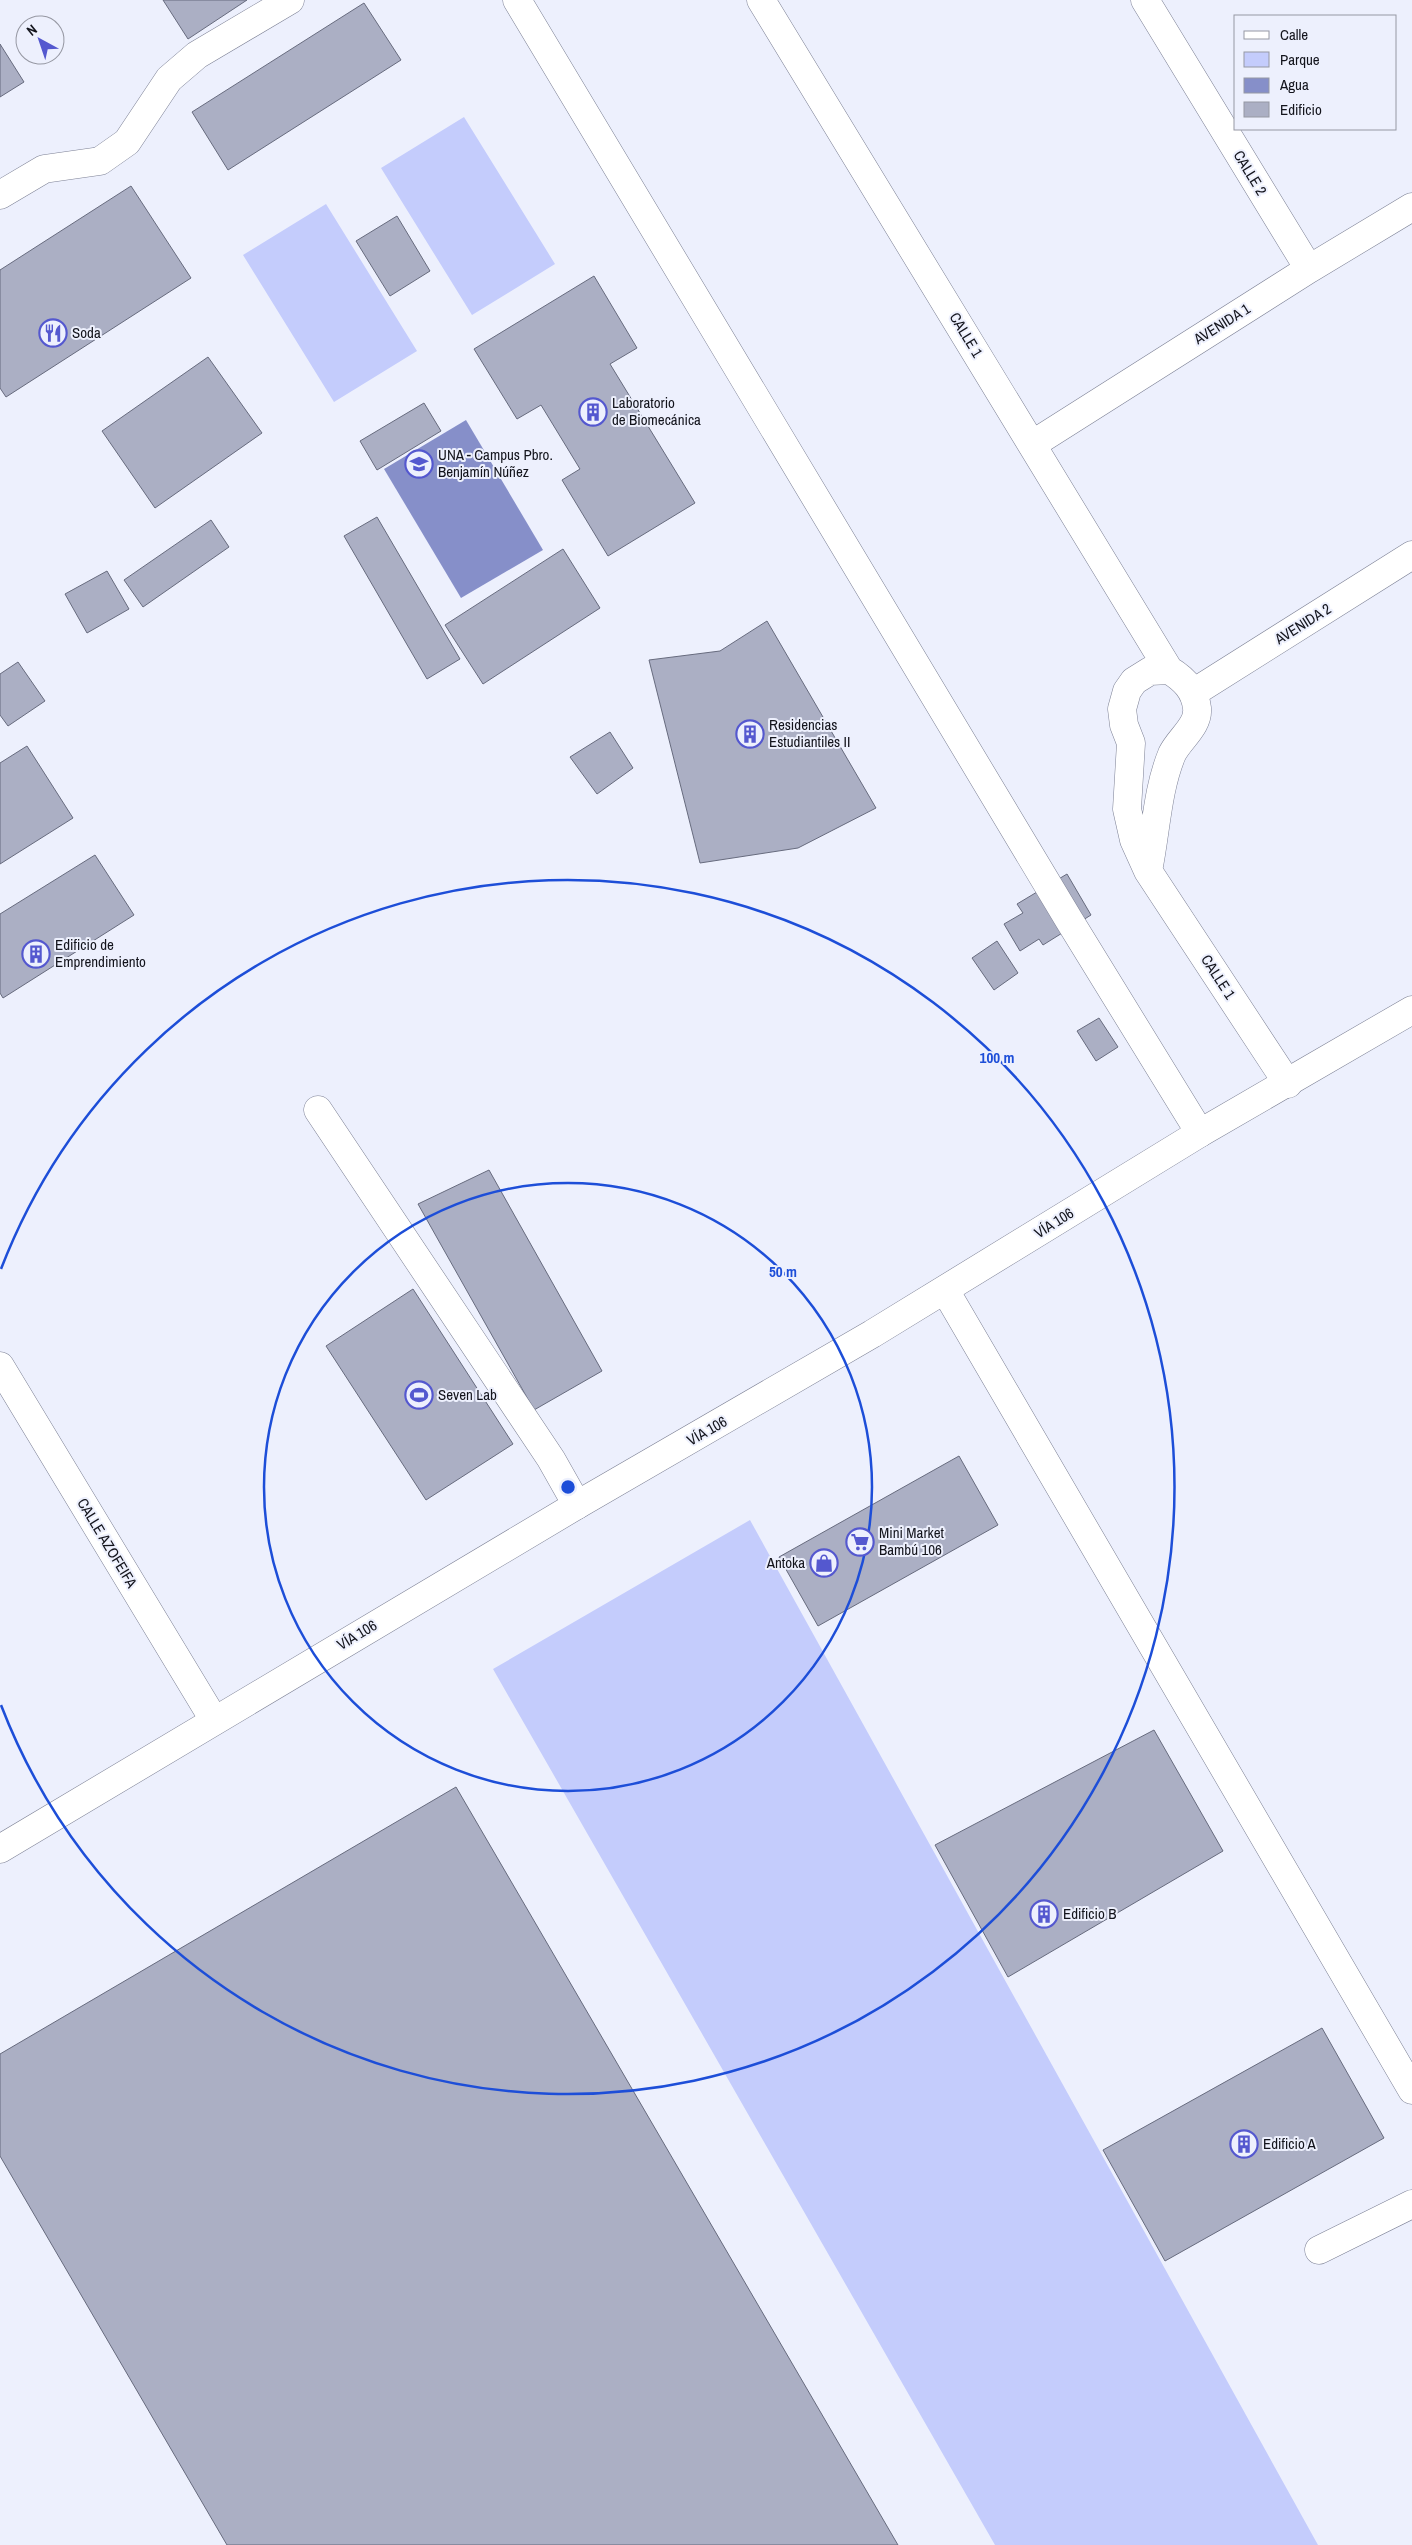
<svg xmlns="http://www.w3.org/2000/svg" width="1412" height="2545" font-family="'Archivo Narrow',sans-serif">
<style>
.green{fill:#c4ccfc}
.water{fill:#868fc9}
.building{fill:#abafc4;stroke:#676b7e}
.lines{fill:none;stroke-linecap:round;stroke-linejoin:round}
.minor-casing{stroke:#7d8195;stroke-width:29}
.major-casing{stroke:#7d8195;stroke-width:29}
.minor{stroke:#fff;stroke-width:28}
.major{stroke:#fff;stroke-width:28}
.ring{fill:none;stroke:#1d4ed8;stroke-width:2.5}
.labels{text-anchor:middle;stroke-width:4;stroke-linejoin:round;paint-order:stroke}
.street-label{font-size:15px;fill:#13141c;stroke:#edf0fd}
.poi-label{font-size:15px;fill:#13141c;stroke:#edf0fd;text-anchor:start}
.centre{fill:#1d4ed8;stroke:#edf0fd;stroke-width:2.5}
.ring-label{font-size:15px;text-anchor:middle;font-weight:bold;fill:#1d4ed8;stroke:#edf0fd;stroke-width:4;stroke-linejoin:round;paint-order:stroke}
</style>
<rect width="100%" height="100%" fill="#edf0fd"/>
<path class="green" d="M 464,117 L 555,264 L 472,315 L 381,168 Z
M 326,204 L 417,351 L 334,402 L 243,255 Z
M 750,1520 L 1318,2545 L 995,2545 L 493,1669 Z"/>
<path class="water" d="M 466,420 L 543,550 L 461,598 L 384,469 Z"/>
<path class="building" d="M 163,0 L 247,0 L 188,39 Z
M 364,3 L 401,60 L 228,170 L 192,112 Z
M 0,44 L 24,82 L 0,97 Z
M 131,186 L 191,278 L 6,397 L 0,388 L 0,270 Z
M 397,216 L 430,271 L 390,296 L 356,241 Z
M 594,276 L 637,348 L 610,364 L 695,503 L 608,556 L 562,480 L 580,469 L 541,405 L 517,419 L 474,349 Z
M 208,357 L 262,433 L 155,508 L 102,431 Z
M 424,403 L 441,431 L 377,470 L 360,441 Z
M 377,517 L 460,659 L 427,679 L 344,536 Z
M 211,520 L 229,547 L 143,607 L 124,580 Z
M 563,549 L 600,608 L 483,684 L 445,625 Z
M 107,571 L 129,609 L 87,633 L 65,594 Z
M 767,621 L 876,808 L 798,848 L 700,863 L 649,660 L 720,651 Z
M 18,662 L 45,701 L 8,726 L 0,715 L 0,674 Z
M 610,732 L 633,768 L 597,794 L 570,757 Z
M 27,746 L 73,818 L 0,864 L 0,763 Z
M 95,855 L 134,915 L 3,998 L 0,993 L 0,914 Z
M 1067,874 L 1091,915 L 1043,945 L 1039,939 L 1020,951 L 1004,924 L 1023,913 L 1017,904 Z
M 997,941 L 1018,973 L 994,990 L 972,958 Z
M 1099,1018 L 1118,1047 L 1096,1061 L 1077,1031 Z
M 489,1170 L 602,1371 L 534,1410 L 418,1204 Z
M 413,1289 L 513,1444 L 426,1500 L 326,1346 Z
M 959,1456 L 998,1525 L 818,1626 L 779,1557 Z
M 1154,1730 L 1223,1851 L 1008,1977 L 935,1845 Z
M 456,1787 L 898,2545 L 227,2545 L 0,2156 L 0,2054 Z
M 1322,2028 L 1384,2138 L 1165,2261 L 1103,2150 Z"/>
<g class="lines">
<g class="minor-casing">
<path id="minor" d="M 517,0 L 1069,920 L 1200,1133
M 761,0 L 1169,670 C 1184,679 1195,690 1197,708 C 1199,726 1179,739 1172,754 C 1157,790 1156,832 1148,871
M 1145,0 L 1309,269
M 0,195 L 44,169 L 100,161 L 127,142 L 169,79 L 197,55 L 290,0
M 1033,444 L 1309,269 L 1412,207
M 1169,670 L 1150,671 L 1134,681 L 1127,691 L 1122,709 L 1124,725 L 1131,743 L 1127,809 L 1134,840 L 1148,871 L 1288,1084
M 1193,693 L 1412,555
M 318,1110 L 551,1459 L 577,1505
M 945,1290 L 1412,2090
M 0,1366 L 214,1720
M 1319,2250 L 1412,2204"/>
</g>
<g class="major-casing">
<path id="major" d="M 0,1849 L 577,1505 L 872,1334 L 1200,1133 L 1412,1010"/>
</g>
<use href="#minor" class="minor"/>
<use href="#major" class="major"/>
</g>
<g class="ring">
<circle cx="568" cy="1487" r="304"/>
<path d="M1 1269A607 607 0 1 1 1 1705"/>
</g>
<defs>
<g id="restaurant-ring" transform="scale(1.4375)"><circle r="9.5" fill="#edf0fd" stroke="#5458cf" stroke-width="1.5"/><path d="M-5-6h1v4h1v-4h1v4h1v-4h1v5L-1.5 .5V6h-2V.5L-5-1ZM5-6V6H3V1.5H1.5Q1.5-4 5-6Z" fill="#5458cf"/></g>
<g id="building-ring" transform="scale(1.4375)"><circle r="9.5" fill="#edf0fd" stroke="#5458cf" stroke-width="1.5"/><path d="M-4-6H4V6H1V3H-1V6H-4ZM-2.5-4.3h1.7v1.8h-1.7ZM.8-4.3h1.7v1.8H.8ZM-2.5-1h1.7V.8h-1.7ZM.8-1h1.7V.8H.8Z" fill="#5458cf"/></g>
<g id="university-ring" transform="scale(1.4375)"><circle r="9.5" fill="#edf0fd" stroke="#5458cf" stroke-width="1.5"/><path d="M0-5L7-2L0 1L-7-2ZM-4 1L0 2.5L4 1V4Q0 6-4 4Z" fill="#5458cf"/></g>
<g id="stadium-ring" transform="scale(1.4375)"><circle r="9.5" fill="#edf0fd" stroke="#5458cf" stroke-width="1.5"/><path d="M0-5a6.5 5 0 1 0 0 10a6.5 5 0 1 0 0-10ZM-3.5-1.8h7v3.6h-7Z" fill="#5458cf"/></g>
<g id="supermarket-ring" transform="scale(1.4375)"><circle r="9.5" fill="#edf0fd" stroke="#5458cf" stroke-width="1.5"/><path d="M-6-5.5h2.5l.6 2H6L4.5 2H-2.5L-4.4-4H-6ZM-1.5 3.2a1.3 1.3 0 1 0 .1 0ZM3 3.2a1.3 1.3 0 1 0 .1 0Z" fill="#5458cf"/></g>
<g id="shop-ring" transform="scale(1.4375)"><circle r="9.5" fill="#edf0fd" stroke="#5458cf" stroke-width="1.5"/><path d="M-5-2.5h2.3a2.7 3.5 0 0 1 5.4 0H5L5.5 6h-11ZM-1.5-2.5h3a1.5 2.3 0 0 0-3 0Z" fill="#5458cf"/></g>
</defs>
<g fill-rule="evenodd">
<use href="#restaurant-ring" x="53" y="333"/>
<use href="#building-ring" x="593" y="412"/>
<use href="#university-ring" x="419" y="464"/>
<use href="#building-ring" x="750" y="734"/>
<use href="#building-ring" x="36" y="954"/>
<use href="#stadium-ring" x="419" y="1395"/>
<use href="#supermarket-ring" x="860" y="1542"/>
<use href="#shop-ring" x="824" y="1563"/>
<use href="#building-ring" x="1044" y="1914"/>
<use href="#building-ring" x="1244" y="2144"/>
</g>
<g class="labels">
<g class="street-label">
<text transform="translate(1250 173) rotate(59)" y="5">CALLE 2</text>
<text transform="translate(1222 324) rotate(-32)" y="5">AVENIDA 1</text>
<text transform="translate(966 335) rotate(59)" y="5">CALLE 1</text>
<text transform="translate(1303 624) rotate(-32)" y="5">AVENIDA 2</text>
<text transform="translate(1218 977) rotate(57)" y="5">CALLE 1</text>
<text transform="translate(1054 1223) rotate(-32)" y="5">VÍA 106</text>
<text transform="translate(707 1431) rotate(-30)" y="5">VÍA 106</text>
<text transform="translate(107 1543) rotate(59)" y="5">CALLE AZOFEIFA</text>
<text transform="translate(357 1635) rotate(-31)" y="5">VÍA 106</text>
</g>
<g class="poi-label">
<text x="72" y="338">Soda</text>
<text x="612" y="408">Laboratorio<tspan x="612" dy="17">de Biomecánica</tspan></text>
<text x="438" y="460">UNA - Campus Pbro.<tspan x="438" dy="17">Benjamín Núñez</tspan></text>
<text x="769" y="730">Residencias<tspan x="769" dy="17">Estudiantiles II</tspan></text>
<text x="55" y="950">Edificio de<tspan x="55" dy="17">Emprendimiento</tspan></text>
<text x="438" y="1400">Seven Lab</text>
<text x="879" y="1538">Mini Market<tspan x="879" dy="17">Bambú 106</tspan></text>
<text x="805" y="1568" text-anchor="end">Antoka</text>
<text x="1063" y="1919">Edificio B</text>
<text x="1263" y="2149">Edificio A</text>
</g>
</g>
<circle cx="568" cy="1487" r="8" class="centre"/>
<g class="ring-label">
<text x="997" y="1063">100 m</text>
<text x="783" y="1277">50 m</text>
</g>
<rect x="1234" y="15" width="162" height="115" fill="#edf0fd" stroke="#9698a3"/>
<rect x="1244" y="31" width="25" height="8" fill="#ffffff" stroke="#9698a3"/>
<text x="1280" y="40" font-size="15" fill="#13141c">Calle</text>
<rect x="1244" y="52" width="25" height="15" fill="#c4ccfc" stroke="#9698a3"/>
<text x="1280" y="65" font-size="15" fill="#13141c">Parque</text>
<rect x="1244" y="78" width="25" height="15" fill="#868fc9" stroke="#9698a3"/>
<text x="1280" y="90" font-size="15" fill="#13141c">Agua</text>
<rect x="1244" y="102" width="25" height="15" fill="#abafc4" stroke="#9698a3"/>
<text x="1280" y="115" font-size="15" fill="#13141c">Edificio</text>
<g transform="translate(40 40) rotate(320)"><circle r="24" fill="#edf0fd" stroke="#9698a3"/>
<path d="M0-4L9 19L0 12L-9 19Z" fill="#5458cf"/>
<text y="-8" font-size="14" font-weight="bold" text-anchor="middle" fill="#13141c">N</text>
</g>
</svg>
